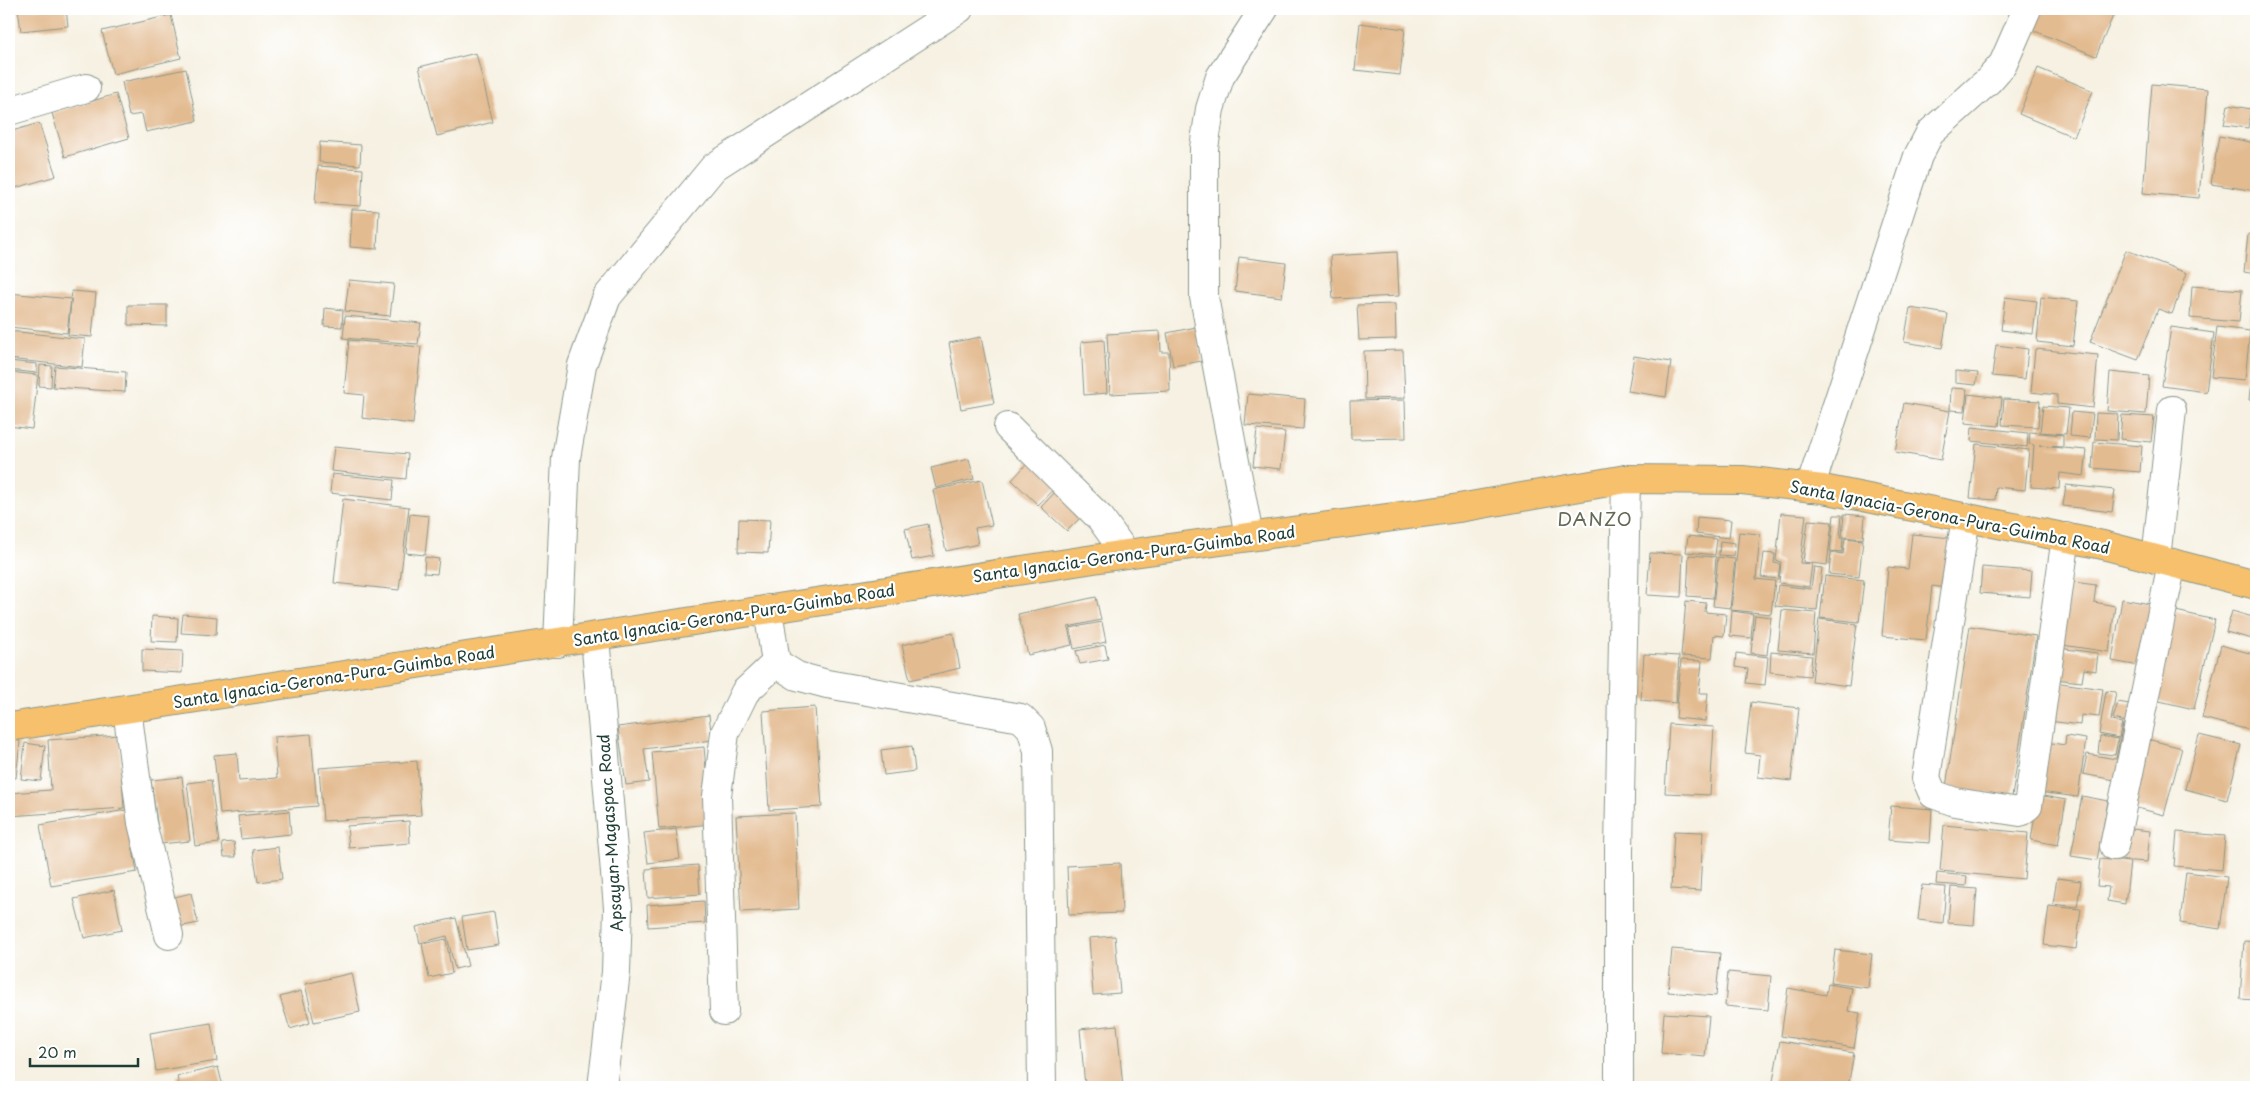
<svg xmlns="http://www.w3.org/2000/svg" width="2265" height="1096" font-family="'Playpen Sans',sans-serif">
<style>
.building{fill:#e3bb91}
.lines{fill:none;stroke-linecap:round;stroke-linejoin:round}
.minor-casing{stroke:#8a978b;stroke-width:30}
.major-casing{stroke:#8a978b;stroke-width:30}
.minor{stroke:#fff;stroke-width:28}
.major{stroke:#f7c06c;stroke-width:28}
.labels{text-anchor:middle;stroke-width:4.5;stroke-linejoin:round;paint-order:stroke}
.street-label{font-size:16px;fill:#1f3d34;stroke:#fff}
.quarter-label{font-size:19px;letter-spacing:1px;fill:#646955;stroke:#fff}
</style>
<rect width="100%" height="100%" fill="#fff"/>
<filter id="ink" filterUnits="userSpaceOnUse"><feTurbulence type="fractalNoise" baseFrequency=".02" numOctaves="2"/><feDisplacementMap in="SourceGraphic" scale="10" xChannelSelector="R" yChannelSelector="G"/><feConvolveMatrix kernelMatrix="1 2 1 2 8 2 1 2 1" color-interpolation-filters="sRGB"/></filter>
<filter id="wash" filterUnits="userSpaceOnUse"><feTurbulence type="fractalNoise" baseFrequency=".0096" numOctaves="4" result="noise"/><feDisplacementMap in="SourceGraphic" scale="20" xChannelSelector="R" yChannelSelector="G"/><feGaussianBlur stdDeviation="1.12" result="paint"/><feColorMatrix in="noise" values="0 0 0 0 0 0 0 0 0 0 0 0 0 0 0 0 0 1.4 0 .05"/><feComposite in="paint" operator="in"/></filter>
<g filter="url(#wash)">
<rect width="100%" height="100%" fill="#f6f1e2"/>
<g id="blocks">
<path class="building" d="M 18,9 L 66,9 L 68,26 L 21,31 Z
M 2039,9 L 2116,9 L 2096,56 L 2030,29 Z
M 171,15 L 181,58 L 113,74 L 102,31 Z
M 1360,23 L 1405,29 L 1400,75 L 1355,70 Z
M 476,53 L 493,122 L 437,136 L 419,67 Z
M 2038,68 L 2093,91 L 2074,137 L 2019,114 Z
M 186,69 L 197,121 L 146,132 L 142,114 L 129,116 L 122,82 Z
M 2152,84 L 2208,89 L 2199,198 L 2143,193 Z
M 116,94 L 129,138 L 65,157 L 52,113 Z
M 2228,105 L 2251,109 L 2248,128 L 2224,125 Z
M 39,123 L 56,176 L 9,190 L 9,132 Z
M 2219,136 L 2256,143 L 2256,191 L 2211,184 Z
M 320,142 L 361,145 L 360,165 L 319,162 Z
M 318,166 L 363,169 L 361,206 L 315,203 Z
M 352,209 L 379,210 L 377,249 L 350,247 Z
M 2248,234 L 2256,235 L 2256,274 L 2244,272 Z
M 2126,250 L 2187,273 L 2172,314 L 2158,309 L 2138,360 L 2090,342 Z
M 1397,252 L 1399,296 L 1333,299 L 1330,256 Z
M 1239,257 L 1286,263 L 1282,297 L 1235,291 Z
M 349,280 L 394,284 L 390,316 L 345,311 Z
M 2254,283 L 2256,283 L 2256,325 L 2250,324 Z
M 2192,286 L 2242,290 L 2239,322 L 2190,318 Z
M 72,291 L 96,293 L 92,337 L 68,335 Z
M 9,293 L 71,299 L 67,333 L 9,327 Z
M 2005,297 L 2037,301 L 2033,334 L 2001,330 Z
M 2041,297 L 2078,301 L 2073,346 L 2037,342 Z
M 1395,304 L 1396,339 L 1359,340 L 1357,305 Z
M 128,305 L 167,305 L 167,326 L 128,325 Z
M 325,308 L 343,310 L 342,327 L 324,326 Z
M 1910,308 L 1948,314 L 1942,348 L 1904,342 Z
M 345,316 L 421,323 L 418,344 L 343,338 Z
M 1196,327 L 1202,361 L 1173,366 L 1167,333 Z
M 2171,327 L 2214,333 L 2206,392 L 2162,386 Z
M 2217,327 L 2250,331 L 2245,380 L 2211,377 Z
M 9,331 L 85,339 L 82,367 L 9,359 Z
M 1160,331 L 1161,352 L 1169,352 L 1170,391 L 1110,394 L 1107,334 Z
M 981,337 L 994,403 L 961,409 L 949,343 Z
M 2255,338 L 2256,338 L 2256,401 L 2249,400 Z
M 349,340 L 421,347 L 413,424 L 362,418 L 364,395 L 344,393 Z
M 1104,340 L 1107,393 L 1084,395 L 1081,342 Z
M 1996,345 L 2028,349 L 2025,379 L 1992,376 Z
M 2035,349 L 2098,355 L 2093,408 L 2057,404 L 2057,395 L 2031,392 Z
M 1403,350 L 1405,398 L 1365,399 L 1364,351 Z
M 1634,356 L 1671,362 L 1666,397 L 1628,391 Z
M 9,361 L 37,364 L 37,373 L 9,370 Z
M 40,365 L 52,366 L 51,387 L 39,386 Z
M 55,366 L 126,372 L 125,392 L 53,387 Z
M 1955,371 L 1978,373 L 1976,385 L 1955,383 Z
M 9,372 L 38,375 L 32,429 L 9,426 Z
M 2110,372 L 2149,376 L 2146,414 L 2107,411 Z
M 1951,388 L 1967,389 L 1965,411 L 1950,410 Z
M 1248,394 L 1305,399 L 1303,429 L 1245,425 Z
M 1968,394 L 2002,398 L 1999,426 L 1965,423 Z
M 2004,399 L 2040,401 L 2038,427 L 2002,425 Z
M 1405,400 L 1406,438 L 1351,439 L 1350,401 Z
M 1904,403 L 1950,411 L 1941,460 L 1895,452 Z
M 2043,406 L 2069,408 L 2066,434 L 2040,432 Z
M 2072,412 L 2093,414 L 2090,438 L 2070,436 Z
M 2096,413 L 2118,414 L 2117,440 L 2095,439 Z
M 2122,415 L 2154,417 L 2151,442 L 2120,439 Z
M 1972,427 L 2028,433 L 2027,447 L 1971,441 Z
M 1257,429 L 1285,432 L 1281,469 L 1253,466 Z
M 2030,432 L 2063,435 L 2063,447 L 2039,446 L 2087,450 L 2084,476 L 2060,473 L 2059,489 L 2031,487 L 2034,445 L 2029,444 Z
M 2094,442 L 2142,446 L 2140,472 L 2092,468 Z
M 1976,444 L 2029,450 L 2025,490 L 1996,487 L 1995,500 L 1970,498 Z
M 334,447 L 408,454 L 406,479 L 331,471 Z
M 1032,458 L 1059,483 L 1038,505 L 1012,480 Z
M 969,459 L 974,479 L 936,488 L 931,468 Z
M 332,474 L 394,480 L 392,500 L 330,493 Z
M 982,480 L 992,525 L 975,528 L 978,544 L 946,551 L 933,490 Z
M 2066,485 L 2115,490 L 2112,512 L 2063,506 Z
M 1059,488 L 1086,512 L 1067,531 L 1041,507 Z
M 343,499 L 409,507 L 399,590 L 334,583 Z
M 1781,513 L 1806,515 L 1800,563 L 1812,564 L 1809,587 L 1779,583 L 1781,562 L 1776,561 Z
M 410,514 L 429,516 L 425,555 L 406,553 Z
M 1844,514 L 1865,516 L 1863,539 L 1842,537 Z
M 1834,515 L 1842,515 L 1840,538 L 1843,538 L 1842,552 L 1830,551 Z
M 1697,517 L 1731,520 L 1729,538 L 1696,534 Z
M 739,519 L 770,520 L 768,553 L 738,552 Z
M 1808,520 L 1832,522 L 1827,565 L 1803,562 Z
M 928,524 L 934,556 L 912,560 L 905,529 Z
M 1739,532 L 1760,534 L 1756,579 L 1775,581 L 1771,614 L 1731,610 Z
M 1912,534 L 1951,538 L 1946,588 L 1932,586 L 1926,640 L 1882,636 L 1888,567 L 1908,569 Z
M 1688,536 L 1717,539 L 1715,555 L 1686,552 Z
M 1845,538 L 1863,540 L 1859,577 L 1829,574 L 1831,552 L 1843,554 Z
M 1720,541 L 1735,543 L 1734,556 L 1719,555 Z
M 1650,553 L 1683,554 L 1681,597 L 1647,595 Z
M 1764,553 L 1775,554 L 1774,563 L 1780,564 L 1778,579 L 1761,577 Z
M 1689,555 L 1716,557 L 1713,598 L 1687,596 Z
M 425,557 L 439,559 L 437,574 L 424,573 Z
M 1718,557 L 1735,559 L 1730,608 L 1713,606 Z
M 1814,567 L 1822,568 L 1817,610 L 1775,606 L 1778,585 L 1811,589 Z
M 1982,567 L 2032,571 L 2030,597 L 1980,593 Z
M 1825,576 L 1864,580 L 1859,622 L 1820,618 Z
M 2066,581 L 2096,585 L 2094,602 L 2115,606 L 2109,652 L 2056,644 Z
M 1096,597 L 1101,620 L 1068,627 L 1072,645 L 1028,655 L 1018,614 Z
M 2122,599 L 2156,605 L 2145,667 L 2112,661 Z
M 1686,601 L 1706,603 L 1705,612 L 1726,614 L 1724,636 L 1714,635 L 1712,658 L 1681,656 Z
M 1782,610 L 1816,613 L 1813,653 L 1778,650 Z
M 1732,611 L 1753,614 L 1751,638 L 1730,636 Z
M 2176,611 L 2215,620 L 2194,709 L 2155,700 Z
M 2232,611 L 2256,618 L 2256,640 L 2226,632 Z
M 183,614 L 217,617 L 216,635 L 181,633 Z
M 1755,615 L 1771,617 L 1767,655 L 1751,653 Z
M 152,616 L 178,618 L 177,642 L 151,641 Z
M 1819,619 L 1857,624 L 1849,686 L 1812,681 Z
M 1102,622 L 1106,642 L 1074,649 L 1070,628 Z
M 1970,626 L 2036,636 L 2012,797 L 1946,787 Z
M 953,633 L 960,668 L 910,680 L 902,645 Z
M 1105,645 L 1108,659 L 1080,664 L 1076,651 Z
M 2221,645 L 2256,655 L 2256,718 L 2253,731 L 2202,718 Z
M 2058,648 L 2098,653 L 2096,671 L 2084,669 L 2082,682 L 2054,679 Z
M 142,649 L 183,651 L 182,673 L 142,671 Z
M 1771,652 L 1812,656 L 1810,676 L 1770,672 Z
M 1736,653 L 1768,657 L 1765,685 L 1746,683 L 1748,669 L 1735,667 Z
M 1644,654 L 1679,656 L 1676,703 L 1641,700 Z
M 1681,660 L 1702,661 L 1699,693 L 1708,693 L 1705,721 L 1676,718 Z
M 2054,682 L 2103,689 L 2099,717 L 2081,715 L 2080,725 L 2049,721 Z
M 2106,691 L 2116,692 L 2111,721 L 2122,723 L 2119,738 L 2099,734 Z
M 1751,702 L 1799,708 L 1791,781 L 1758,777 L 1760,755 L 1745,753 Z
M 2118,702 L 2140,706 L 2136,724 L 2113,719 Z
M 815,707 L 822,807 L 769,810 L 763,711 Z
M 709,715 L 712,740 L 644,749 L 649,782 L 626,785 L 618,727 Z
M 1669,724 L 1714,727 L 1710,795 L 1665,793 Z
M 2123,724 L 2135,727 L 2125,782 L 2083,774 L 2087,754 L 2116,759 Z
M 311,734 L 317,806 L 220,814 L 214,755 L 237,753 L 239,781 L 277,778 L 274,737 Z
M 119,735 L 124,808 L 9,816 L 9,793 L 51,790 L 48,740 Z
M 2199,735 L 2241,745 L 2227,800 L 2185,789 Z
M 2066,736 L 2086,739 L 2078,797 L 2039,792 L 2046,742 L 2065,745 Z
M 2100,736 L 2118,739 L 2115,755 L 2098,753 Z
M 2143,738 L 2182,748 L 2164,815 L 2126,805 Z
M 9,740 L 20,741 L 16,778 L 9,777 Z
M 25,743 L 45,746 L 41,781 L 21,779 Z
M 912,746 L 915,771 L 884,775 L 881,750 Z
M 704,747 L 711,824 L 659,829 L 652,752 Z
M 417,761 L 421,815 L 323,821 L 319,768 Z
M 182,777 L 190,841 L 160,844 L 151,780 Z
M 211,780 L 219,843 L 195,846 L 187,783 Z
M 2038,795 L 2066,800 L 2058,845 L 2031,840 Z
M 2082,796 L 2108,801 L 2097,860 L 2071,856 Z
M 1891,806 L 1932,809 L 1930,843 L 1888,840 Z
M 126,810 L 137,872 L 51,886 L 40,825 Z
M 289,811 L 291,834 L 241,839 L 238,816 Z
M 795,813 L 799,909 L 741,912 L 736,816 Z
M 409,821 L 410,843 L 349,848 L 347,826 Z
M 1944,825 L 2028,833 L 2024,879 L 1940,871 Z
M 2123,828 L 2150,831 L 2147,862 L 2120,860 Z
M 676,829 L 680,859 L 648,863 L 644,833 Z
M 1674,831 L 1703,832 L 1700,891 L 1671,889 Z
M 2177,832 L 2225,836 L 2222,870 L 2174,866 Z
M 234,842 L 236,857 L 224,857 L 222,843 Z
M 278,847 L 282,879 L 258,882 L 253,850 Z
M 2100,859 L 2130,862 L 2125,904 L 2107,901 L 2109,887 L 2097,886 Z
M 1120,863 L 1122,913 L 1069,915 L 1067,866 Z
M 698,865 L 700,894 L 648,898 L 646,869 Z
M 2186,872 L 2227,877 L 2220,929 L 2180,923 Z
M 1937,873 L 1967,876 L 1966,886 L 1936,884 Z
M 2057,878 L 2081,881 L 2077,907 L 2053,904 Z
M 1922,885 L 1946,887 L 1943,923 L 1918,920 Z
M 1951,887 L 1977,889 L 1974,925 L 1948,923 Z
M 114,890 L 122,930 L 84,938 L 74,899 Z
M 191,893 L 198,923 L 178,927 L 171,898 Z
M 704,901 L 705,923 L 648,927 L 647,905 Z
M 2049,906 L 2081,909 L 2076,949 L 2044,945 Z
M 494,912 L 499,945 L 467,950 L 462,917 Z
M 456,918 L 468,966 L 455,969 L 447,936 L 420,943 L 416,927 Z
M 1115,936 L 1120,993 L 1093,995 L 1089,938 Z
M 446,939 L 452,973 L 429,978 L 422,944 Z
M 2244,941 L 2256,942 L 2256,1000 L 2240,999 Z
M 1672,949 L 1720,953 L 1716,996 L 1668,992 Z
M 1835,950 L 1872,954 L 1868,988 L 1831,983 Z
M 1728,972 L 1771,976 L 1768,1010 L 1725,1006 Z
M 352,973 L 360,1012 L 314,1022 L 305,984 Z
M 1828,984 L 1852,988 L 1848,1011 L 1860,1013 L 1854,1048 L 1781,1036 L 1788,988 L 1826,995 Z
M 301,991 L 310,1023 L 290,1029 L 280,997 Z
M 1664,1013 L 1709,1016 L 1705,1057 L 1661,1053 Z
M 211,1023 L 217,1061 L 156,1071 L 150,1033 Z
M 1117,1025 L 1123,1087 L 1085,1087 L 1080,1029 Z
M 1780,1041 L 1854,1053 L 1848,1087 L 1772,1087 Z
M 218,1067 L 223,1087 L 179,1087 L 177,1076 Z"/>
</g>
</g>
<g filter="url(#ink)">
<use href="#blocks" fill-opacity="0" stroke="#8a978b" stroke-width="1"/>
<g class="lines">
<g class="minor-casing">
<path id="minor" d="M 9,111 L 86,88
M 1008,427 L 1101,519 L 1126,554
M 1810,488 L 1918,156 L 1930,133 L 1989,80 L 2003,64 L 2027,9
M 1966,517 L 1926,778 L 1933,794 L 1955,802 L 2020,812 L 2028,806 L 2066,537
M 1249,536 L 1204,297 L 1204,148 L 1210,109 L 1220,77 L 1264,9
M 2156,559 L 2172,410
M 768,609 L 776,663 L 797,676 L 827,684 L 1021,718 L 1031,728 L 1038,751 L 1042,1087
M 595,637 L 618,908 L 616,972 L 602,1087
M 558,643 L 566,458 L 582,365 L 607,297 L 714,167 L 959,9
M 127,709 L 142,823 L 169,935
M 2114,846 L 2172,563
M 724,1011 L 717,796 L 725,733 L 745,692 L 776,663
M 1619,1087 L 1619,851 L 1626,479"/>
</g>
<g class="major-casing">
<path id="major" d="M 9,727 L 1126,554 L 1459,508 L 1626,479 L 1742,480 L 1823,489 L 2103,545 L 2256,585"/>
</g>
<use href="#minor" class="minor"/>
<use href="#major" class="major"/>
</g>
</g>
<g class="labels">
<g class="street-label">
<text transform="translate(1950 517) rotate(11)" y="6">Santa Ignacia-Gerona-Pura-Guimba Road</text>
<text transform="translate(1134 554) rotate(-8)" y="6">Santa Ignacia-Gerona-Pura-Guimba Road</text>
<text transform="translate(734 615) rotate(-9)" y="6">Santa Ignacia-Gerona-Pura-Guimba Road</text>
<text transform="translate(334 677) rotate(-9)" y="6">Santa Ignacia-Gerona-Pura-Guimba Road</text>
<text transform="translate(610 833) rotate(-94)" y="6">Apsayan-Magaspac Road</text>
</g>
<g class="quarter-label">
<text x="1595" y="526">DANZO</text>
</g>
</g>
<rect width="2265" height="1096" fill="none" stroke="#fff" stroke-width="30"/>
<path d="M30 1058v8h108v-8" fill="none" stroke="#1f3d34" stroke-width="2.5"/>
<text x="38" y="1058" font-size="15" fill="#1f3d34" stroke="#ffffff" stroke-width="4" paint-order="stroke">20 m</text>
</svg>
